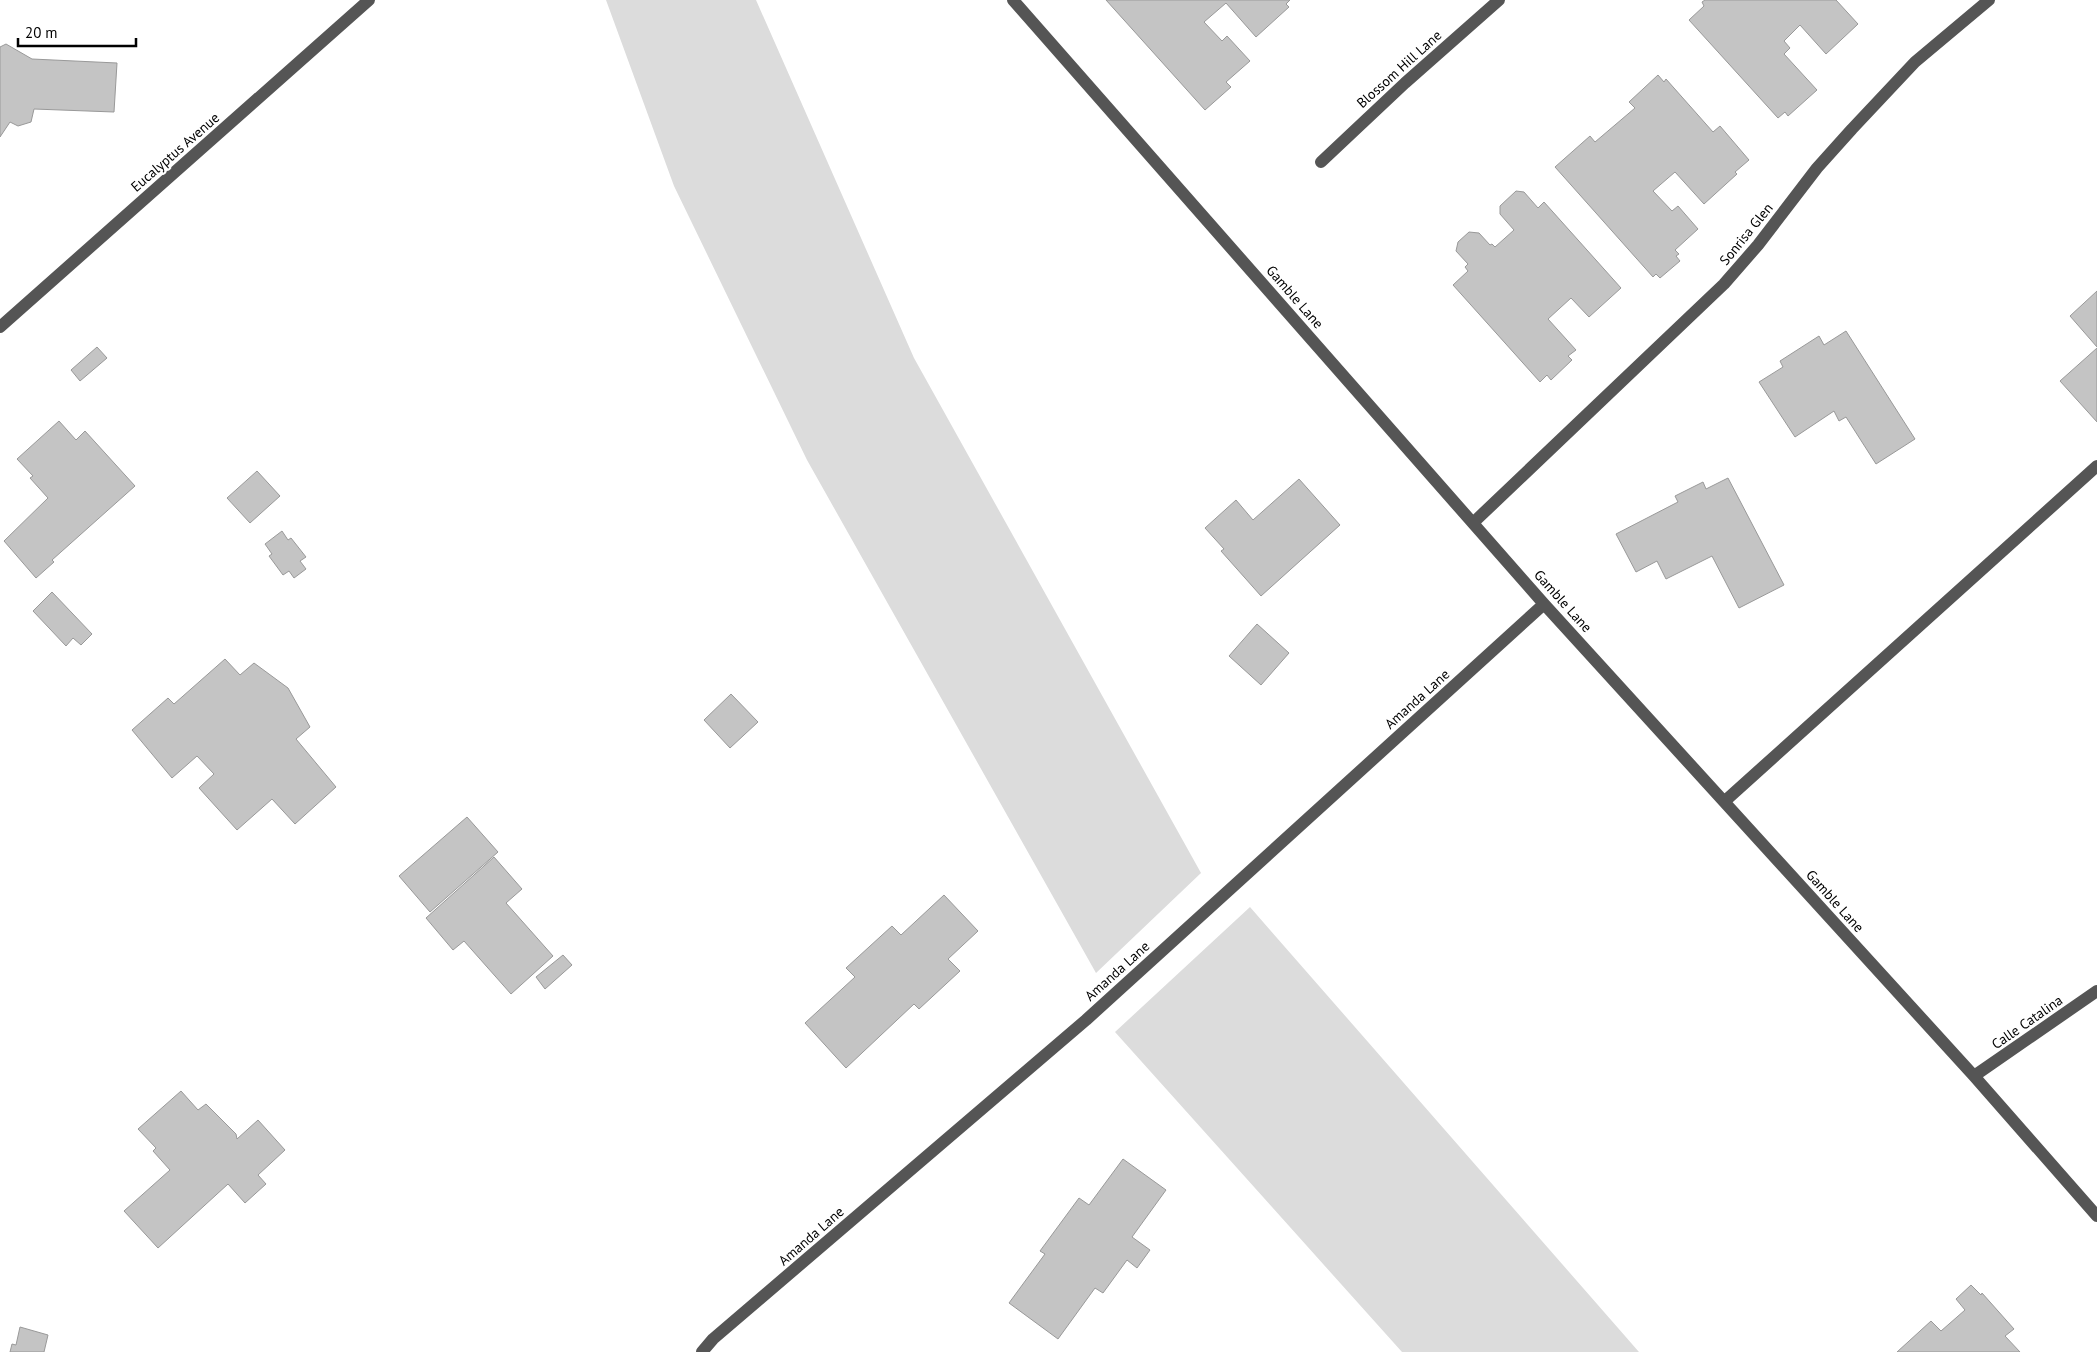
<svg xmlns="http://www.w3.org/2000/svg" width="2097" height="1352" font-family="'PT Sans',sans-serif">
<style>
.green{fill:#dcdcdc}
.building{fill:#c4c4c4;stroke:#999}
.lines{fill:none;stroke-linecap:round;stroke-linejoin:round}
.minor{stroke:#555;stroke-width:12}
.labels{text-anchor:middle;stroke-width:4.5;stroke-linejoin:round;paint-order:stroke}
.street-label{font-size:14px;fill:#000;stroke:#fff}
</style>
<rect width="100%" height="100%" fill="#fff"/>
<path class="green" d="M 606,0 L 756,0 L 914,358 L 1201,873 L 1096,973 L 807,460 L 674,186 Z
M 1250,907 L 1639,1352 L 1402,1352 L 1115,1032 Z"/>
<path class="building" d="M 1106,0 L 1290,0 L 1286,4 L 1289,7 L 1256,37 L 1226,3 L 1204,22 L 1222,41 L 1227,36 L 1250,61 L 1226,82 L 1231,87 L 1205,110 Z
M 1705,0 L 1836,0 L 1858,24 L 1826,54 L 1800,25 L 1784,41 L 1790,48 L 1784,54 L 1817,90 L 1788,116 L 1785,112 L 1778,118 L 1689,20 L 1704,6 L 1702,2 Z
M 6,44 L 32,59 L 117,63 L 114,112 L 34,109 L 31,122 L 18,126 L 10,122 L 0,137 L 0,47 Z
M 1658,75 L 1664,82 L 1666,79 L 1713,132 L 1720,126 L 1749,160 L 1735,172 L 1737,174 L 1704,204 L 1675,172 L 1653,191 L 1672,211 L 1678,206 L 1698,229 L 1675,250 L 1679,254 L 1676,256 L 1680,261 L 1660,278 L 1656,274 L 1653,277 L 1555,167 L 1590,136 L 1595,142 L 1635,108 L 1629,102 Z
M 1516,191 L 1524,192 L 1538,208 L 1544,202 L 1621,288 L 1589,317 L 1571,298 L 1548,319 L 1576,350 L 1568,356 L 1572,360 L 1551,380 L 1547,375 L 1540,382 L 1453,285 L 1468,271 L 1465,267 L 1468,264 L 1456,251 L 1458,242 L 1469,232 L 1479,233 L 1490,245 L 1492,244 L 1495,247 L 1514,230 L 1500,214 L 1500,206 Z
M 2097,291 L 2097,347 L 2070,316 Z
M 1846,331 L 1915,439 L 1876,464 L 1846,417 L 1839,421 L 1834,411 L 1795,437 L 1759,382 L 1783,367 L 1780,361 L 1819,336 L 1824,345 Z
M 97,347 L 107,358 L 80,381 L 71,370 Z
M 2097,348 L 2097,422 L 2060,381 Z
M 59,421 L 76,440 L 85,431 L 135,486 L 52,560 L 54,562 L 36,578 L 4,541 L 48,498 L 30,478 L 33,476 L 17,459 Z
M 257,471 L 280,496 L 250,523 L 227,498 Z
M 1728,478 L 1784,585 L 1739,608 L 1712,556 L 1666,579 L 1657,561 L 1636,572 L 1616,534 L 1678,502 L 1675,496 L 1703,482 L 1706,489 Z
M 1299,479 L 1340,525 L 1261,596 L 1221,551 L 1224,549 L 1205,528 L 1236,500 L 1253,520 Z
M 282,531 L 288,540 L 291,538 L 306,557 L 300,561 L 306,569 L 294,578 L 289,571 L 283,575 L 269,556 L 272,554 L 265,544 Z
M 52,592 L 92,634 L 81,645 L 73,638 L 66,646 L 33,611 Z
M 1257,624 L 1289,653 L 1261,685 L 1229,656 Z
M 225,659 L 240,675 L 254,663 L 288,688 L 310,727 L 296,739 L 336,787 L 295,824 L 272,799 L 237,830 L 199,788 L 214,774 L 197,756 L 172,778 L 132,730 L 168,698 L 174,704 Z
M 731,694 L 758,722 L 730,748 L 704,720 Z
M 467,817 L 498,852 L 430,912 L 399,876 Z
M 494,857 L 522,889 L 506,903 L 553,956 L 511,994 L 464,941 L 453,950 L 426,918 Z
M 944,895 L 978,931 L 948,959 L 960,971 L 919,1009 L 914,1004 L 846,1068 L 805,1023 L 855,977 L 846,968 L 892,926 L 901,935 Z
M 563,955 L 572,965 L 545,989 L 536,977 Z
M 181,1091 L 198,1110 L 206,1104 L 236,1134 L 237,1139 L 258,1120 L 285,1150 L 258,1175 L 266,1184 L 245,1203 L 228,1184 L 158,1248 L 124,1211 L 170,1170 L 153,1151 L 156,1148 L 138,1129 Z
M 1123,1159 L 1166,1190 L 1132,1237 L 1150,1250 L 1137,1268 L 1127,1260 L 1103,1293 L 1095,1288 L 1058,1339 L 1009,1303 L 1045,1254 L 1040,1251 L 1079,1198 L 1089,1205 Z
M 1971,1285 L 1981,1295 L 1982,1293 L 2014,1329 L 2005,1336 L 2020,1352 L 1897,1352 L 1931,1321 L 1941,1331 L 1965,1310 L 1956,1299 Z
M 20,1327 L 48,1335 L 44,1352 L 10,1352 L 12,1344 L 16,1345 Z"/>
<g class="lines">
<path class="minor" d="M 1013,0 L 1544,604 L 1974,1076 L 2097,1216
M 1321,162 L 1405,83 L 1499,0
M 0,327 L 369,0
M 1474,522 L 1724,284 L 1758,245 L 1817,168 L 1852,129 L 1915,62 L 1989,0
M 1725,801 L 2097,466
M 1974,1076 L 2097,991
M 702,1352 L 713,1339 L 1086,1020 L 1544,604"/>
</g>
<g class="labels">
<g class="street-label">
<text transform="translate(1399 69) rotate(-42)" y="5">Blossom Hill Lane</text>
<text transform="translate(175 152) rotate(-41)" y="5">Eucalyptus Avenue</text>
<text transform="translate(1746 234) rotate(-51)" y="5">Sonrisa Glen</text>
<text transform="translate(1295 297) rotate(49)" y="5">Gamble Lane</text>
<text transform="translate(1563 601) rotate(48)" y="5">Gamble Lane</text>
<text transform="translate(1417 699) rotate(-42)" y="5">Amanda Lane</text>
<text transform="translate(1835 901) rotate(48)" y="5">Gamble Lane</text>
<text transform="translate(1117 971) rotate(-42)" y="5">Amanda Lane</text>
<text transform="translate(2027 1022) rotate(-35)" y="5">Calle Catalina</text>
<text transform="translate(811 1236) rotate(-41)" y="5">Amanda Lane</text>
</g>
</g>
<path d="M18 38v8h118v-8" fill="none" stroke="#000000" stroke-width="2.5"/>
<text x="25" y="38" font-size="15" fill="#000000" stroke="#ffffff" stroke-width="4" paint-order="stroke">20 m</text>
</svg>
